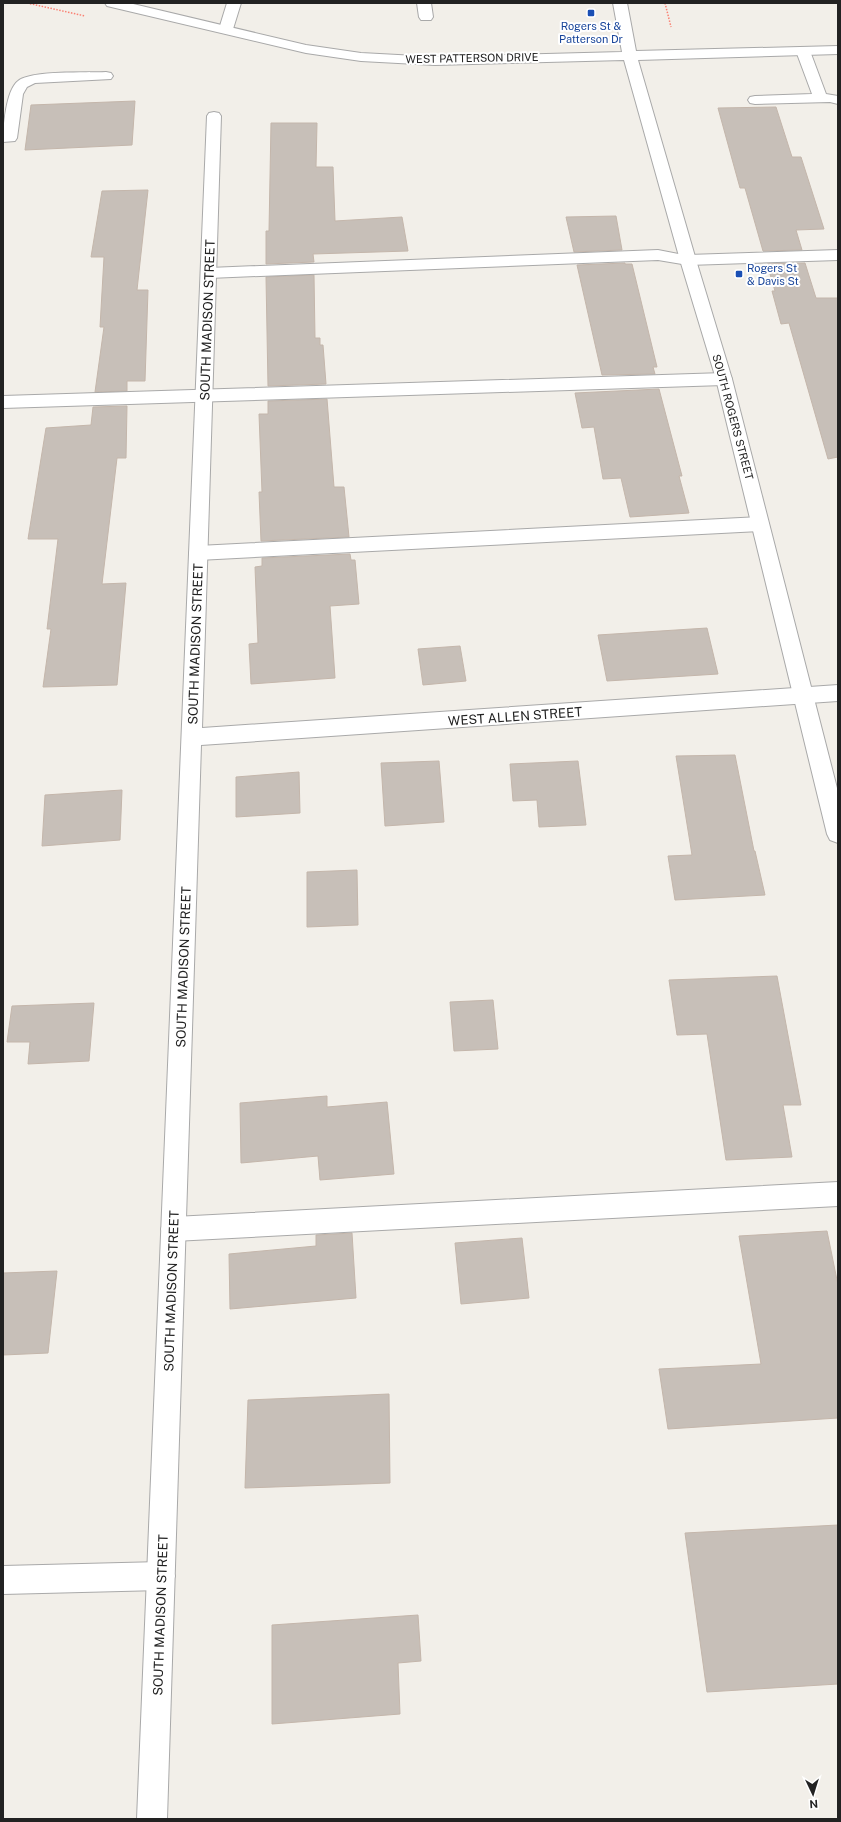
<svg xmlns="http://www.w3.org/2000/svg" width="841" height="1822" font-family="'Public Sans',sans-serif">
<style>
.building{fill:#c7bfb8;stroke:#c4b6ab}
.lines{fill:none;stroke-linecap:round;stroke-linejoin:round}
.service-casing{stroke:#a9a9a9;stroke-width:2}
.minor-casing{stroke:#a9a9a9;stroke-width:2}
.tertiary-casing{stroke:#a9a9a9;stroke-width:2}
.path{stroke:#fa8072;stroke-width:1.5;stroke-dasharray:1.5 1.5;stroke-linecap:butt}
.service{fill:#fff;fill-rule:evenodd}
.minor{fill:#fff;fill-rule:evenodd}
.tertiary{fill:#fff;fill-rule:evenodd}
.transit-dot{fill:#1a4fb4;stroke:#fff;stroke-width:1.5}
.labels{text-anchor:middle;stroke-width:4;stroke-linejoin:round;paint-order:stroke}
.far-transit-label{font-size:11px;fill:#164399;stroke:#fff}
.far-street-label{font-size:11px;fill:#222;stroke:#fff}
.street-label{font-size:13px;fill:#222;stroke:#fff}
</style>
<rect width="100%" height="100%" fill="#f2efe9"/>
<path class="building" d="M 135,101 L 132,145 L 25,150 L 31,105 Z
M 776,107 L 792,157 L 801,157 L 824,229 L 796,230 L 802,250 L 763,251 L 745,188 L 740,188 L 718,108 Z
M 271,123 L 317,123 L 316,167 L 333,167 L 335,221 L 402,217 L 408,251 L 313,254 L 314,262 L 266,264 L 266,231 L 269,231 Z
M 148,190 L 137,290 L 148,290 L 145,381 L 127,381 L 127,391 L 95,392 L 104,327 L 100,327 L 104,257 L 91,257 L 102,191 Z
M 616,216 L 622,250 L 574,252 L 566,217 Z
M 625,263 L 625,264 L 632,264 L 657,367 L 653,367 L 655,374 L 602,375 L 577,265 Z
M 805,263 L 816,298 L 838,298 L 838,457 L 828,459 L 789,323 L 781,324 L 772,291 L 775,291 L 767,264 Z
M 314,275 L 315,338 L 320,338 L 320,345 L 323,345 L 326,384 L 268,386 L 266,277 Z
M 659,389 L 682,476 L 679,476 L 689,513 L 630,517 L 621,478 L 603,479 L 594,427 L 582,428 L 575,393 Z
M 327,399 L 334,487 L 344,487 L 349,537 L 261,541 L 259,492 L 262,492 L 259,414 L 268,414 L 268,401 Z
M 127,406 L 126,458 L 117,458 L 102,584 L 126,583 L 117,685 L 43,687 L 51,629 L 47,629 L 58,539 L 28,539 L 46,428 L 91,425 L 93,407 Z
M 350,554 L 351,560 L 355,560 L 359,604 L 330,606 L 335,678 L 251,684 L 249,644 L 258,643 L 255,567 L 262,566 L 262,558 Z
M 707,628 L 718,674 L 607,681 L 598,635 Z
M 460,646 L 466,681 L 423,685 L 418,649 Z
M 735,755 L 754,851 L 755,851 L 765,895 L 675,900 L 668,856 L 692,855 L 676,756 Z
M 439,761 L 444,822 L 385,826 L 381,763 Z
M 578,761 L 586,825 L 539,827 L 537,800 L 513,801 L 510,764 Z
M 299,772 L 300,813 L 236,817 L 236,777 Z
M 122,790 L 120,840 L 42,846 L 45,795 Z
M 357,870 L 358,925 L 307,927 L 307,872 Z
M 777,976 L 801,1105 L 783,1105 L 792,1157 L 726,1160 L 707,1034 L 677,1035 L 669,980 Z
M 493,1000 L 498,1049 L 454,1051 L 450,1002 Z
M 94,1003 L 89,1061 L 28,1064 L 30,1042 L 7,1042 L 12,1006 Z
M 327,1096 L 327,1107 L 387,1102 L 394,1174 L 320,1180 L 318,1156 L 241,1163 L 240,1103 Z
M 827,1231 L 838,1285 L 838,1418 L 668,1429 L 659,1369 L 761,1364 L 739,1236 Z
M 352,1233 L 356,1298 L 230,1309 L 229,1254 L 316,1246 L 316,1235 Z
M 522,1238 L 529,1298 L 461,1304 L 455,1243 Z
M 57,1271 L 48,1353 L 3,1355 L 3,1273 Z
M 389,1394 L 390,1483 L 245,1488 L 248,1400 Z
M 838,1525 L 838,1684 L 707,1692 L 685,1533 Z
M 418,1615 L 421,1661 L 398,1663 L 400,1714 L 272,1724 L 272,1625 Z"/>
<g class="lines">
<g class="service-casing">
<path id="service" d="M 417,3 L 431,3 L 433,17 L 431,20 L 421,20 L 419,17 Z
M 803,47 L 808,48 L 810,51 L 826,94 L 838,96 L 838,104 L 830,102 L 755,104 L 750,103 L 748,100 L 750,97 L 755,96 L 812,94 L 796,51 L 798,48 Z
M 106,72 L 111,73 L 113,76 L 111,79 L 35,83 L 27,87 L 23,94 L 17,138 L 15,141 L 3,142 C 3,128 6,90 18,81 C 31,70 87,73 106,72 Z
M 658,250 L 694,257 L 696,260 L 694,263 L 688,265 L 658,260 L 209,278 L 203,277 L 201,273 L 203,269 L 209,268 Z
M 724,373 L 730,375 L 732,379 L 730,383 L 724,385 L 3,408 L 3,396 Z
M 760,517 L 766,519 L 769,524 L 766,529 L 760,531 L 198,560 L 191,558 L 189,553 L 191,548 L 198,546 Z
M 838,1182 L 838,1206 L 174,1241 L 165,1238 L 161,1229 L 165,1220 L 174,1217 Z
M 161,1562 L 171,1566 L 175,1576 L 171,1586 L 161,1590 L 3,1594 L 3,1566 Z"/>
</g>
<g class="minor-casing">
<path id="minor" d="M 227,3 L 241,3 L 233,29 L 231,32 L 221,32 L 219,29 Z
M 214,112 L 219,113 L 221,116 L 202,728 L 838,685 L 838,701 L 201,745 L 167,1819 L 137,1819 L 207,116 L 209,113 Z
M 838,250 L 838,260 L 688,265 L 682,263 L 680,260 L 682,257 L 688,255 Z"/>
</g>
<g class="tertiary-casing">
<path id="tertiary" d="M 105,3 L 129,3 L 306,45 L 361,53 L 435,57 L 622,52 L 613,3 L 627,3 L 636,51 L 838,46 L 838,54 L 638,60 L 696,260 L 732,379 L 838,792 L 838,843 L 830,840 L 827,834 L 716,379 L 680,260 L 624,60 L 435,65 L 361,61 L 306,53 L 107,6 Z"/>
</g>
<path class="path" d="M 27,3 L 85,16
M 665,3 L 671,27"/>
<use href="#service" class="service"/>
<use href="#minor" class="minor"/>
<use href="#tertiary" class="tertiary"/>
</g>
<g class="transit-dot">
<rect x="587" y="9" width="8" height="8" rx="2"/>
<rect x="735" y="270" width="8" height="8" rx="2"/>
</g>
<g class="labels">
<g class="far-transit-label">
<text x="591" y="30">Rogers St &amp;<tspan x="591" dy="13">Patterson Dr</tspan></text>
<text x="747" y="272" text-anchor="start">Rogers St<tspan x="747" dy="13">&amp; Davis St</tspan></text>
</g>
<g class="far-street-label">
<text transform="translate(472 58) rotate(-1)" y="4">WEST PATTERSON DRIVE</text>
<text transform="translate(733 417) rotate(75)" y="4">SOUTH ROGERS STREET</text>
</g>
<g class="street-label">
<text transform="translate(207 320) rotate(-88)" y="5">SOUTH MADISON STREET</text>
<text transform="translate(195 644) rotate(-88)" y="5">SOUTH MADISON STREET</text>
<text transform="translate(515 716) rotate(-4)" y="5">WEST ALLEN STREET</text>
<text transform="translate(183 967) rotate(-88)" y="5">SOUTH MADISON STREET</text>
<text transform="translate(171 1291) rotate(-88)" y="5">SOUTH MADISON STREET</text>
<text transform="translate(160 1615) rotate(-88)" y="5">SOUTH MADISON STREET</text>
</g>
</g>
<rect width="841" height="1822" fill="none" stroke="#222222" stroke-width="8"/>
<g transform="translate(813 1794) rotate(176)" stroke="#ffffff" stroke-width="3" paint-order="stroke">
<path d="M0-3L7 15L0 10L-7 15Z" fill="#222222"/>
<text y="-6" font-size="11" font-weight="bold" text-anchor="middle" fill="#222222">N</text>
</g>
</svg>
